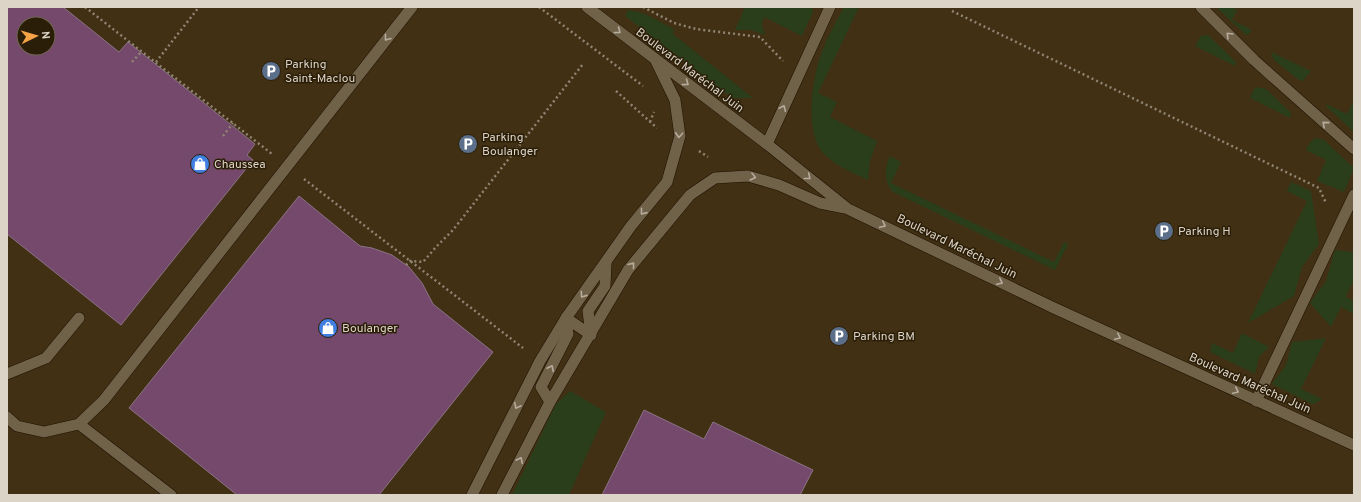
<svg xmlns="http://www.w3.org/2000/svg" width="1361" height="502" font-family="Overpass,sans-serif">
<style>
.built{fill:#413013;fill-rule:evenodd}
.green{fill:#2b3e1b}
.building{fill:#74496b;stroke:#8b7386;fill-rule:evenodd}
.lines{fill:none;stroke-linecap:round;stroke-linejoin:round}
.service-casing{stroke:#1c1000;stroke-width:12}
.pedestrian-casing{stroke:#1c1000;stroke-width:12}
.minor-casing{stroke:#1c1000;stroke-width:12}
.path{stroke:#908574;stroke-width:2.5;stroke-dasharray:2 3;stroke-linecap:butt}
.service{stroke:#706149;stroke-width:11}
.pedestrian{stroke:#706149;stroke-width:11}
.minor{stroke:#706149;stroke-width:11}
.oneway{stroke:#b6ac9b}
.labels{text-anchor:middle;stroke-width:3;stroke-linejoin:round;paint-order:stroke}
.poi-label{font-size:12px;fill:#dcd4c7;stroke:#2b1e08;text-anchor:start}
.street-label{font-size:12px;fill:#dcd4c7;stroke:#2b1e08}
</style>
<rect width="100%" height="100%" fill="#352711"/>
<path class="built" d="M 7,7 L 1354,7 L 1354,495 L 7,495 ZM 24,24 L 48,24 L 48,48 L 24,48 Z"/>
<path class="green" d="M 745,7 L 812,7 L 813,12 L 802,36 L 764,17 L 762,25 L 765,35 L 751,30 L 735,30 Z
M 844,7 L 859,7 L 818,93 L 837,102 L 830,117 L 877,141 L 870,161 L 868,180 C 853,173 837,167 824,154 C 804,134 812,78 821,54 C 827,38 836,22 844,7 Z
M 1216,7 L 1232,7 L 1237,10 L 1232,20 L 1252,30 L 1248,35 L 1245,34 Z
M 628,10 C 645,11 659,22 674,29 L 673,34 L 753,98 L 732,98 L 625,16 Z
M 1208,35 L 1236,62 L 1235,66 L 1195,46 L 1201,36 Z
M 1271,52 L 1311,71 L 1303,81 L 1299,80 L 1274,60 Z
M 1258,87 L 1266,89 L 1291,113 L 1290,118 L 1250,98 L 1254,89 Z
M 1354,100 L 1354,132 L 1327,107 L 1326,104 L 1347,114 Z
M 1316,138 L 1324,140 L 1354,168 L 1344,192 L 1317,181 L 1326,160 L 1306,150 L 1310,142 Z
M 890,156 L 901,162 L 891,183 L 1054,262 L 1064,242 L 1068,244 L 1055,270 L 893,192 C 884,182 884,169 890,156 Z
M 1291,182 L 1311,191 L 1319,244 L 1302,267 L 1294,296 L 1248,323 L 1307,201 L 1287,191 Z
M 1335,250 L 1354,252 L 1354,279 L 1346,297 L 1354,301 L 1354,314 L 1341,307 L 1331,327 L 1310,303 L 1326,281 Z
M 1242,333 L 1269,347 L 1259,357 L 1255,374 L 1210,352 L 1212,343 L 1233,353 Z
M 1326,338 L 1301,389 L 1322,399 L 1316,403 L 1312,404 L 1272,384 L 1286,365 L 1292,342 Z
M 570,391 L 606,412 L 569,495 L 512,495 L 556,404 Z"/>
<path class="building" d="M 7,7 L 63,7 L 119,52 L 128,42 L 255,144 L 247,155 L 253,160 L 121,325 L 7,234 ZM 24,24 L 48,24 L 48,48 L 24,48 Z
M 299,196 L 360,246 L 372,248 L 392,255 L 409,267 L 422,283 L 433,304 L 493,352 L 379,495 L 237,495 L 129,408 Z
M 644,410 L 704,439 L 713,422 L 813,470 L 800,495 L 602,495 Z"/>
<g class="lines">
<g class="service-casing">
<path id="service" d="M 767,144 L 830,7
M 566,318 L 591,335
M 591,335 L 588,311 L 605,286 L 606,263
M 7,374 L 46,358 L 79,318
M 550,402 L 541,387 L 568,334 L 566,318
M 7,417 L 17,426 L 44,432 L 79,424 L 104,400 L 412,7
M 79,424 L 171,495"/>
</g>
<g class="pedestrian-casing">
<path id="pedestrian" d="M 1256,401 L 1354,195"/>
</g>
<g class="minor-casing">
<path id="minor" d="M 587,7 L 767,144 L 848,209 L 1054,308 L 1354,445
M 1201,7 L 1254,60 L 1354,149
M 472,495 L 540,361 L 566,318 L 631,226 L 667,182 L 680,136 L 675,100 L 656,61
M 502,495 L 550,402 L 628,270 L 690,195 L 715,178 L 748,176 L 779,185 L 820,203 L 845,208"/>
</g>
<path class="path" d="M 85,7 L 272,154
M 539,7 L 643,86
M 643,7 L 674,23 L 696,29 L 760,37 L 783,61
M 952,11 L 1319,188 L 1326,203
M 132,62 L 142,51
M 156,62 L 199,7
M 616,91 L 657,128
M 650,122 L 654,112
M 223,136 L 233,123
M 699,151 L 708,157
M 304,179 L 523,348
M 406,265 L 410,261 L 423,262 L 436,247 L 453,230 L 583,64"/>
<use href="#service" class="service"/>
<use href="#pedestrian" class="pedestrian"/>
<use href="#minor" class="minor"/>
</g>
<defs><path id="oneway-chevron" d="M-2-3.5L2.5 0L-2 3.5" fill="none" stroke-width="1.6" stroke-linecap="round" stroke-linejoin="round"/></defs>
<g class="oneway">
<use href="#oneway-chevron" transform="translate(618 31) rotate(37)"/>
<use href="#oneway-chevron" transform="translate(1229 35) rotate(-135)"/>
<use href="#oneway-chevron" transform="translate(387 38) rotate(128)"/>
<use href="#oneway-chevron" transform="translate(686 83) rotate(37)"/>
<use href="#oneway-chevron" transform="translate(783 108) rotate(-66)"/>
<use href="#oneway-chevron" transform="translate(1325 124) rotate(-139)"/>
<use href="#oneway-chevron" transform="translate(679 135) rotate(93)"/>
<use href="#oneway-chevron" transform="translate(753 177) rotate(14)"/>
<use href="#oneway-chevron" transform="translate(808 177) rotate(39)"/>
<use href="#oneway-chevron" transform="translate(643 212) rotate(129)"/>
<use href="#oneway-chevron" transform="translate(883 225) rotate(25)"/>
<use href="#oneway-chevron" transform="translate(632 265) rotate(-52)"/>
<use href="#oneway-chevron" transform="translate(1000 282) rotate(27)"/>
<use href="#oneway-chevron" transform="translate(583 295) rotate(125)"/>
<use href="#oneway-chevron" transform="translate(1118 337) rotate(25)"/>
<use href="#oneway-chevron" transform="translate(551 368) rotate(-63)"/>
<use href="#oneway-chevron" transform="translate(1236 391) rotate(25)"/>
<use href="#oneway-chevron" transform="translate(517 406) rotate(117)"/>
<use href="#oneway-chevron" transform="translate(520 460) rotate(-63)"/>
</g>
<defs>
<g id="parking-disc" transform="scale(1)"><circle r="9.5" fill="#5c6f8a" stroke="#2b1e08"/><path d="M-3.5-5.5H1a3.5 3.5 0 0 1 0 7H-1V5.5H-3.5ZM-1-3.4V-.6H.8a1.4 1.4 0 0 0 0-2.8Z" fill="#fff"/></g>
<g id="shop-disc" transform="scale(1)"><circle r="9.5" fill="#3f7fe0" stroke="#2b1e08"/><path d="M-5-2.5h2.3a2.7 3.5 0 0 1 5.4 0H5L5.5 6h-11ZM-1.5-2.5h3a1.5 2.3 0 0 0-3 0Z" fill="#fff"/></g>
</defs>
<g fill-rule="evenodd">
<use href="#parking-disc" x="271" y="71"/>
<use href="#parking-disc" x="468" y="144"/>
<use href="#shop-disc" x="200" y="164"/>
<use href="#parking-disc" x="1164" y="231"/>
<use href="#shop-disc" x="328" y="328"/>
<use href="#parking-disc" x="839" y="336"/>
</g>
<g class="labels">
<g class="poi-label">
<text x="285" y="68">Parking<tspan x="285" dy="14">Saint-Maclou</tspan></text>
<text x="482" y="141">Parking<tspan x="482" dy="14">Boulanger</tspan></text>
<text x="214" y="168">Chaussea</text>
<text x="1178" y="235">Parking H</text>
<text x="342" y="332">Boulanger</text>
<text x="853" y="340">Parking BM</text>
</g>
<g class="street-label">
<text transform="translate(690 70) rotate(37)" y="4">Boulevard Maréchal Juin</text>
<text transform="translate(957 246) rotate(26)" y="4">Boulevard Maréchal Juin</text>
<text transform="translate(1250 383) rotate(24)" y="4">Boulevard Maréchal Juin</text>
</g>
</g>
<rect width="1361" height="502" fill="none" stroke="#dcd4c7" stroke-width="16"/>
<g transform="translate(36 36) rotate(85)"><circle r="19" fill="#2b1e08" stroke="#726754"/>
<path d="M0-3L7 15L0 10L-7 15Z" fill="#f6a247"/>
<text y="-6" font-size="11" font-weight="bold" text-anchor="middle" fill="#dcd4c7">N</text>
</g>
</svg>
